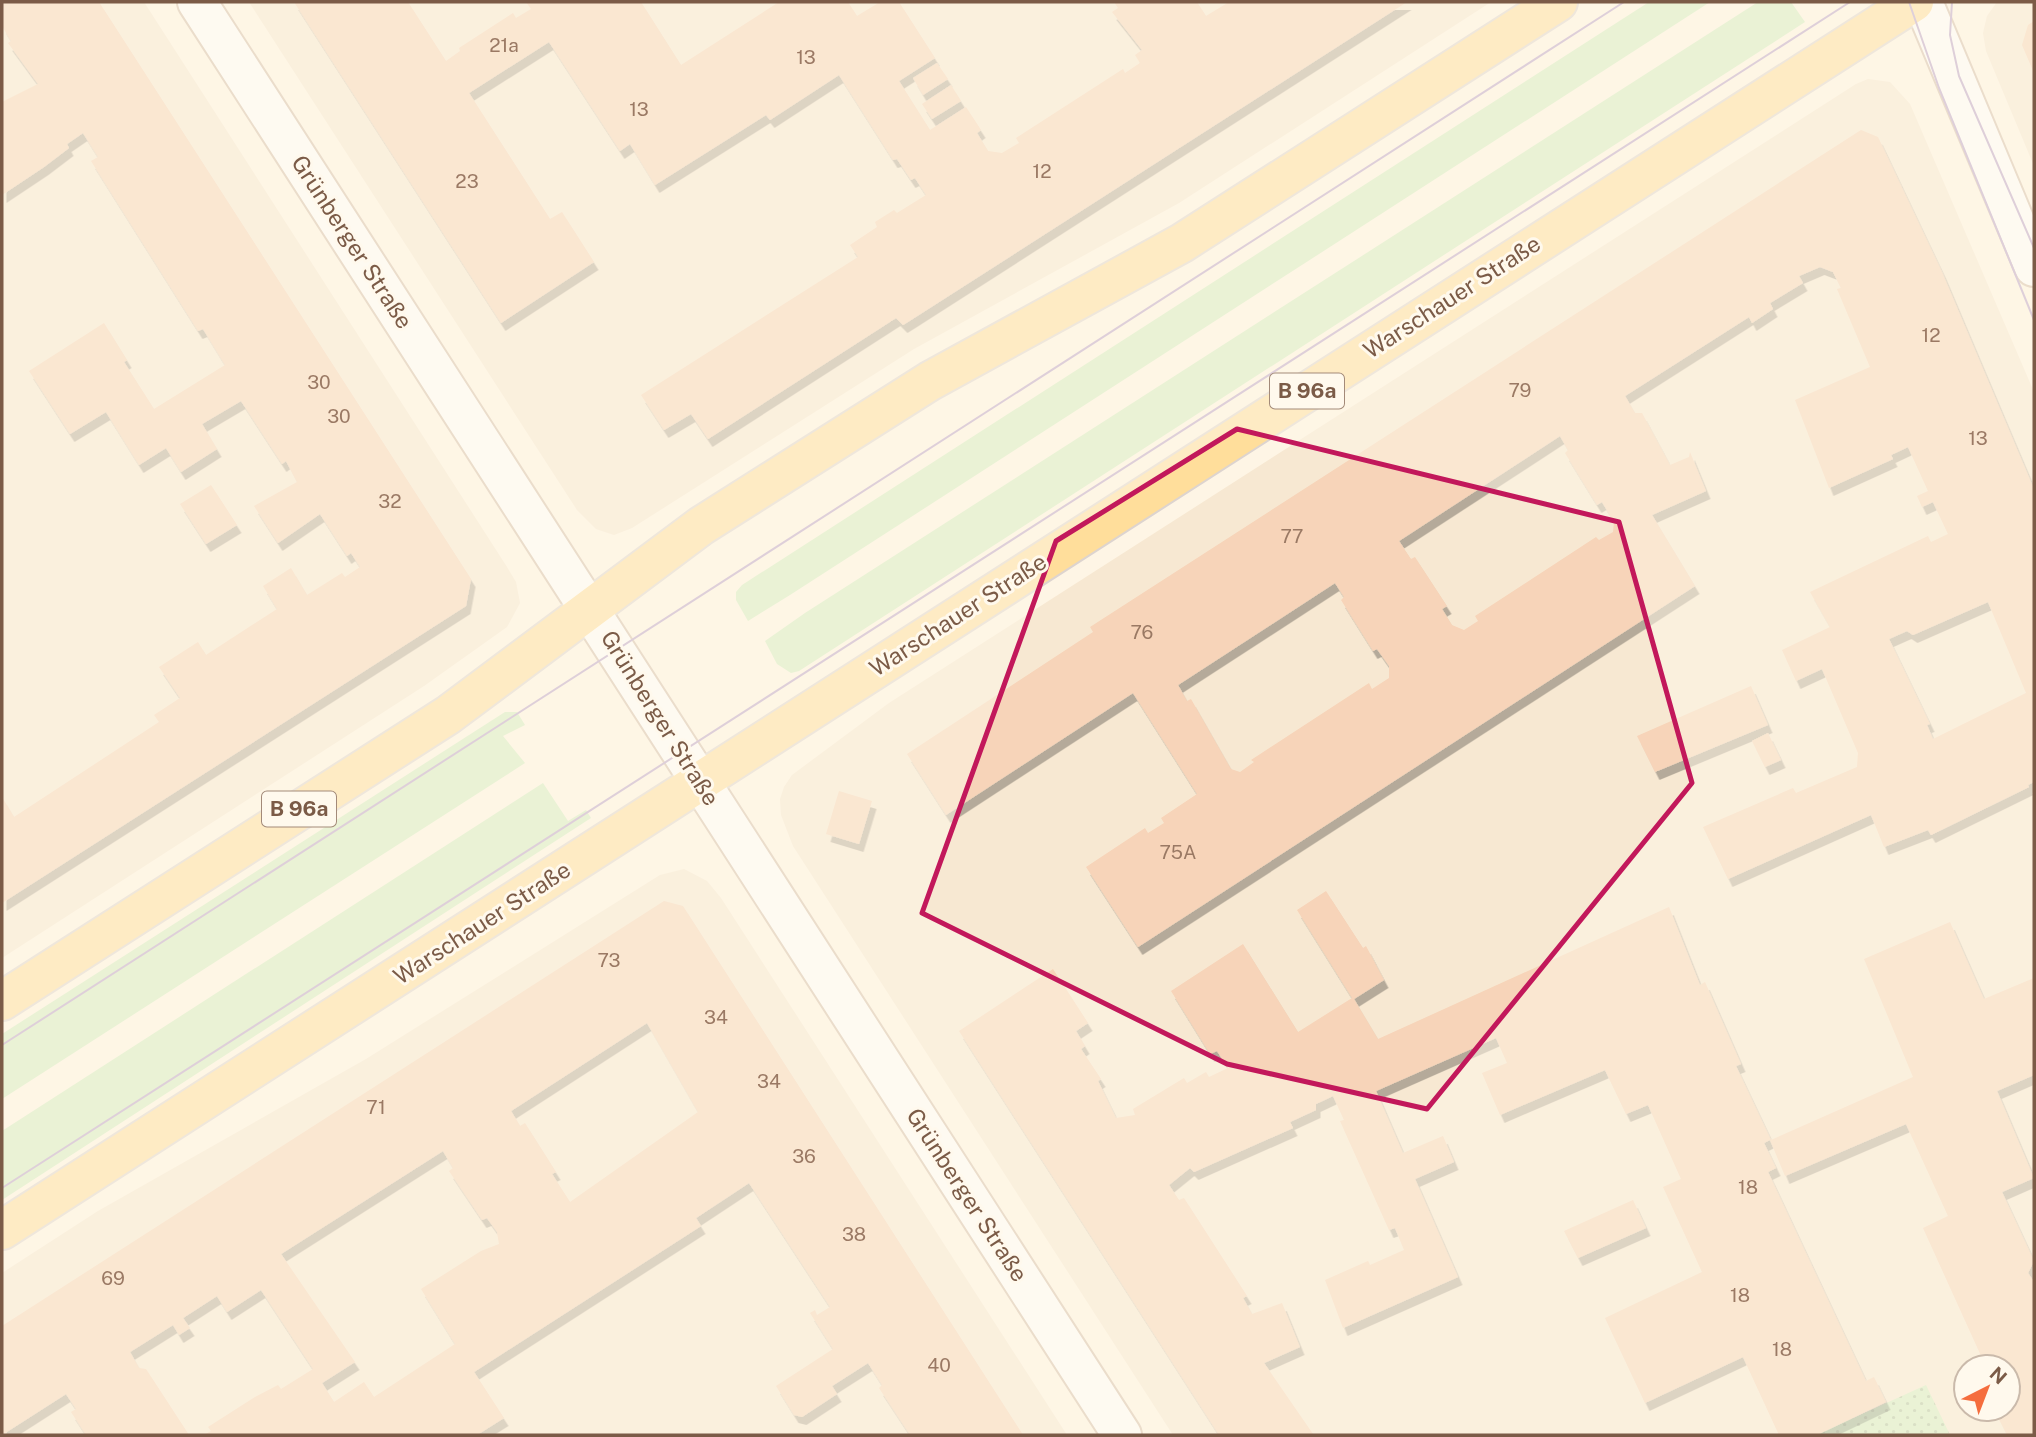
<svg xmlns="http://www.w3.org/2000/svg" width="2036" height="1437" font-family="'Public Sans',sans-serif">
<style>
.residential{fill:#f7e8d2;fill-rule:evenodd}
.green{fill:#d2eec1}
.park{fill:url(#park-dots)}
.building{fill:#f7d4b9;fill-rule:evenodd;filter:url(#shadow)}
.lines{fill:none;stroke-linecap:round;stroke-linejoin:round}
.minor-casing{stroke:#d4bfac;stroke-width:42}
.major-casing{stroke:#ddd4cf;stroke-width:42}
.minor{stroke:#fff;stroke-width:38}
.major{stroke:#ffde9b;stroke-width:38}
.tram{stroke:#b9a1ca;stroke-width:2}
.marked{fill:none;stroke:#c2185b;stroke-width:5;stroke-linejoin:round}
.labels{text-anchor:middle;stroke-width:6;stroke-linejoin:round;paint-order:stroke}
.number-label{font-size:19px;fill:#9a7964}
.shield{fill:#fff9ed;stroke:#a38a79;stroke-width:2}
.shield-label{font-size:21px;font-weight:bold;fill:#7b5b47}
.street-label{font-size:23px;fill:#7b5b47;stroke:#fff9ed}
</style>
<defs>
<pattern id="park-dots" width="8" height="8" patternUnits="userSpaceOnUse" patternTransform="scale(1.75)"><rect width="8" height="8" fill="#d2eec1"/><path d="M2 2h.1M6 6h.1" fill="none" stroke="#afc49f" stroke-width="1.8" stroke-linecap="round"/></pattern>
<filter id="shadow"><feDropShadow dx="4.5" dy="8" stdDeviation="0" flood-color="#0004"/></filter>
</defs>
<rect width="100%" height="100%" fill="#fef5e5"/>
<path class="residential" d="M 2,2 L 144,2 L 507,567 L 516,582 L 520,603 L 507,627 L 424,686 L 2,958 Z
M 249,2 L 1491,2 L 1179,203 L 914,349 L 632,528 L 614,535 L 596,529 L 577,510 Z
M 1997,2 L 2034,2 L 2034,166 L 1986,51 L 1983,33 L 1987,16 Z
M 1868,79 L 1890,82 L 1910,104 L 2034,392 L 2034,1435 L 1173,1435 L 793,846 L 781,815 L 780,799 L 784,787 L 792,775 L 889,703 L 1856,84 ZM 1966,1367 L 2008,1367 L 2008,1409 L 1966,1409 Z
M 684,869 L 707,881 L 721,898 L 1067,1435 L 2,1435 L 2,1273 L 98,1211 L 366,1059 L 660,875 Z"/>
<path class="green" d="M 1649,2 L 1710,2 L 790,595 L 748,621 L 736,600 L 736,592 L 742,585 Z
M 1758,2 L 1791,2 L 1805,22 L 799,671 L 791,673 L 777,664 L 765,641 L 805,613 Z
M 505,712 L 517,712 L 525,725 L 503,736 L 525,763 L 2,1099 L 2,1034 Z
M 543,783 L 568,821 L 586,810 L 591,818 L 2,1200 L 2,1131 Z"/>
<path class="park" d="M 1926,1385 L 1950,1435 L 1816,1435 Z"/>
<path class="building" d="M 2,2 L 99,2 L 471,579 L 466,606 L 2,903 L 2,797 L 14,817 L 159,722 L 154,715 L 180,698 L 159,667 L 198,642 L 206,655 L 277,609 L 263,586 L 291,568 L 307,595 L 342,573 L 345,577 L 360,567 L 351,553 L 347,556 L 320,514 L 278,543 L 254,506 L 297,482 L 286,461 L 282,464 L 241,401 L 202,424 L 217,449 L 181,472 L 166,448 L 139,465 L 106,412 L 70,434 L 29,371 L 104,323 L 127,360 L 124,362 L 154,409 L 225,365 L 203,329 L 198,331 L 91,161 L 98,157 L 83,133 L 67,144 L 69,148 L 44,167 L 2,195 L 2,102 L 38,84 L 8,43 L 11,41 L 2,26 Z
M 294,2 L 408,2 L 446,61 L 460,51 L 459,48 L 513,13 L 516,18 L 531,9 L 526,2 L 641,2 L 681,65 L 779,2 L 848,2 L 857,16 L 880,2 L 899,2 L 935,58 L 899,81 L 930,130 L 966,107 L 981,130 L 977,133 L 988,151 L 1002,153 L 1019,143 L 1016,138 L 1123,69 L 1125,73 L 1140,63 L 1135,55 L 1142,50 L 1112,12 L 1118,8 L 1114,2 L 1197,2 L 1206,16 L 1229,2 L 1407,2 L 911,320 L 903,325 L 896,318 L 708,439 L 691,414 L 664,430 L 641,395 L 858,257 L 850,245 L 877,227 L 875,222 L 894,210 L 897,213 L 926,195 L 915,178 L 911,180 L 897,159 L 893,160 L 839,75 L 770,120 L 766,115 L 655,185 L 630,144 L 620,151 L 549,42 L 469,93 L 550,219 L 562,212 L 594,262 L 501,323 Z
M 2034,21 L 2034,73 L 2022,45 L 2028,25 Z
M 937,63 L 948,79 L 923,95 L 913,78 Z
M 951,85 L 961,101 L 932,119 L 922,104 Z
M 1861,130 L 1878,137 L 1942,272 L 2034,489 L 2034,782 L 2028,785 L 2029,787 L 1931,835 L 1928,830 L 1884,847 L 1871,815 L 1728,879 L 1703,827 L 1793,788 L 1796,793 L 1857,767 L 1858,753 L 1822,669 L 1796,681 L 1782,650 L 1830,627 L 1810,592 L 1928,536 L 1931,542 L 1948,534 L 1933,502 L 1922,507 L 1917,496 L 1928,491 L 1908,447 L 1891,455 L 1893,459 L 1829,488 L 1795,400 L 1870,367 L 1837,289 L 1841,288 L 1833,272 L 1820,267 L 1799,276 L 1803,283 L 1770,303 L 1773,309 L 1752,323 L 1749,317 L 1625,396 L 1635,413 L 1642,413 L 1670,465 L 1689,457 L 1690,452 L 1706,491 L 1652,515 L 1695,586 L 1138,947 L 1086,867 L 1145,828 L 1148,833 L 1164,823 L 1161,818 L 1197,794 L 1133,693 L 946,815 L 907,754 L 1093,632 L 1090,627 ZM 1560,436 L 1568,450 L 1565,453 L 1597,505 L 1602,502 L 1614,522 L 1613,532 L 1599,540 L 1596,537 L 1475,616 L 1478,621 L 1464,630 L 1452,625 L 1442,609 L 1447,606 L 1415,557 L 1411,559 L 1399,541 ZM 1335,583 L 1344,597 L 1341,600 L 1373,651 L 1377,649 L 1389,666 L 1389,678 L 1372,689 L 1369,683 L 1251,760 L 1254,762 L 1240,772 L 1231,769 L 1191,699 L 1187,701 L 1178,685 ZM 1988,602 L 2026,693 L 1933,739 L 1927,725 L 1930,724 L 1889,639 L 1907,631 L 1913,635 Z
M 211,485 L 237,525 L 206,544 L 180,504 Z
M 1751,686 L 1768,725 L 1655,772 L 1637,736 Z
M 1768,733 L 1781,760 L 1765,767 L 1752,741 Z
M 839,791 L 872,801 L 859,844 L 826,834 Z
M 1326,891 L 1363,948 L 1366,946 L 1384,980 L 1354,999 L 1378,1039 L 1669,907 L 1700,985 L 1705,982 L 1741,1064 L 1736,1066 L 1771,1140 L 1913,1077 L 1864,959 L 1950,922 L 1984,999 L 2034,978 L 2034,1075 L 1997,1091 L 2034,1178 L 2002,1192 L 2034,1261 L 2028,1273 L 2034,1282 L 2034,1435 L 2007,1435 L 1994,1409 L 2008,1409 L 2008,1367 L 1974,1367 L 1972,1362 L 1982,1358 L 1923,1228 L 1948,1216 L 1906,1124 L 1785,1176 L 1770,1140 L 1764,1143 L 1776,1168 L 1768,1172 L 1866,1381 L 1874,1377 L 1886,1402 L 1817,1435 L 1779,1435 L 1743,1357 L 1645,1403 L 1605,1318 L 1702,1272 L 1663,1187 L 1681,1179 L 1648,1105 L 1626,1114 L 1605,1070 L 1500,1115 L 1482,1073 L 1507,1063 L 1496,1038 L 1376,1091 L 1403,1153 L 1443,1136 L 1454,1162 L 1415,1179 L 1458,1277 L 1343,1328 L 1325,1280 L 1368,1261 L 1370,1265 L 1404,1250 L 1395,1228 L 1389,1230 L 1340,1121 L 1344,1120 L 1333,1096 L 1316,1104 L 1316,1110 L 1290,1122 L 1293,1128 L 1194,1172 L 1190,1168 L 1169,1185 L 1179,1200 L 1184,1198 L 1247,1296 L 1243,1298 L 1252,1314 L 1282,1303 L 1300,1347 L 1264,1363 L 1313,1434 L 1219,1435 L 959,1031 L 1053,969 L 1088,1023 L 1076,1031 L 1085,1046 L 1081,1049 L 1101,1079 L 1098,1081 L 1116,1118 L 1135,1115 L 1133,1109 L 1184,1078 L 1187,1083 L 1206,1072 L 1209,1077 L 1228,1068 L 1217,1051 L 1210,1054 L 1171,991 L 1243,944 L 1298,1032 L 1352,998 L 1297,910 Z
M 664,901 L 683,906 L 1023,1435 L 910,1435 L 879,1388 L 882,1385 L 868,1363 L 832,1386 L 837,1394 L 802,1417 L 794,1415 L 776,1386 L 833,1349 L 810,1313 L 815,1310 L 817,1315 L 830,1307 L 749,1183 L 696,1218 L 701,1226 L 474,1372 L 504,1418 L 477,1435 L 204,1435 L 211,1431 L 208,1427 L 255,1397 L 278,1385 L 281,1389 L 313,1369 L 261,1290 L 227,1312 L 217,1296 L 183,1318 L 190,1328 L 179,1335 L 173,1325 L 130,1352 L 139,1368 L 146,1369 L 189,1435 L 86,1435 L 71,1412 L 76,1409 L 66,1394 L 2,1435 L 2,1326 ZM 647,1023 L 698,1112 L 570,1202 L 552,1174 L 556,1172 L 525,1123 L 520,1126 L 511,1111 ZM 443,1151 L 453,1168 L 449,1171 L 482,1220 L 487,1218 L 497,1232 L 499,1244 L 481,1251 L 421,1289 L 455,1344 L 374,1397 L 364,1382 L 334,1402 L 322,1383 L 355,1362 L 281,1254 Z
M 1633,1200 L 1646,1228 L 1578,1258 L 1564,1231 Z"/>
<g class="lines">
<g class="minor-casing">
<path id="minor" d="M 197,2 L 1122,1435
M 1923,2 L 2034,267"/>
</g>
<g class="major-casing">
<path id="major" d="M 2,1001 L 448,715 L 701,526 L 930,381 L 1182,243 L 1558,2
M 2,1230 L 1914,2"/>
</g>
<use href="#minor" class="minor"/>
<use href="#major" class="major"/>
<path class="tram" d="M 1909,2 L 1939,88 L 2034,320
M 1952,2 L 1950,35 L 1959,76 L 2034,248
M 2,1045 L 1624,2
M 2,1188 L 1850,2"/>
</g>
<path d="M0 0H2036V1437H0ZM 1237,429 L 1619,522 L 1692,783 L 1427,1109 L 1227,1064 L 922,913 L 1056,541 Z" fill="#fef5e5" fill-opacity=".55" fill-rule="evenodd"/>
<path class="marked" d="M 1237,429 L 1619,522 L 1692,783 L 1427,1109 L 1227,1064 L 922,913 L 1056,541 Z"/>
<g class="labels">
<g class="number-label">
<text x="504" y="52">21a</text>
<text x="806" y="64">13</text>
<text x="639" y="116">13</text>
<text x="1042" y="178">12</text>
<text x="467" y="188">23</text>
<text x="1931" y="342">12</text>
<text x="319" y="389">30</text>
<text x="1520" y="397">79</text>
<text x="339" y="423">30</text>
<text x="1978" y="445">13</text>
<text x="390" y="508">32</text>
<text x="1292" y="543">77</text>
<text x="1142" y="639">76</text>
<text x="1178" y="859">75A</text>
<text x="609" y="967">73</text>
<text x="716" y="1024">34</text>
<text x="769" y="1088">34</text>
<text x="376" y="1114">71</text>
<text x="804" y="1163">36</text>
<text x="1748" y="1194">18</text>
<text x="854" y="1241">38</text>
<text x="113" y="1285">69</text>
<text x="1740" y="1302">18</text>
<text x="1782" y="1356">18</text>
<text x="939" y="1372">40</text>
</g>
<g class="shield">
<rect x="1270" y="373.5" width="74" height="35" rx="5"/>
<rect x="262" y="791.5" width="74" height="35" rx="5"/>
</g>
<g class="shield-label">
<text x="1307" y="398">B 96a</text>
<text x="299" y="816">B 96a</text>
</g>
<g class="street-label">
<text transform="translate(352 242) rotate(57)" y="8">Grünberger Straße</text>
<text transform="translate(1452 297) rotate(-33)" y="8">Warschauer Straße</text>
<text transform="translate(958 615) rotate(-33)" y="8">Warschauer Straße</text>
<text transform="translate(660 718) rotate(58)" y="8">Grünberger Straße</text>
<text transform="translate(482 923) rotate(-33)" y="8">Warschauer Straße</text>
<text transform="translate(967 1195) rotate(57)" y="8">Grünberger Straße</text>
</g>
</g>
<rect width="2036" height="1437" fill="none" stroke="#7b5b47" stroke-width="7"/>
<g transform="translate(1987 1388) rotate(42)"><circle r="33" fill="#fff9ed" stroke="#cabaab" stroke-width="2"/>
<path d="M0-5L12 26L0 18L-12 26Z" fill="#f56d3d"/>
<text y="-10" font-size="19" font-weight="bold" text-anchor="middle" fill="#7b5b47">N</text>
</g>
</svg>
